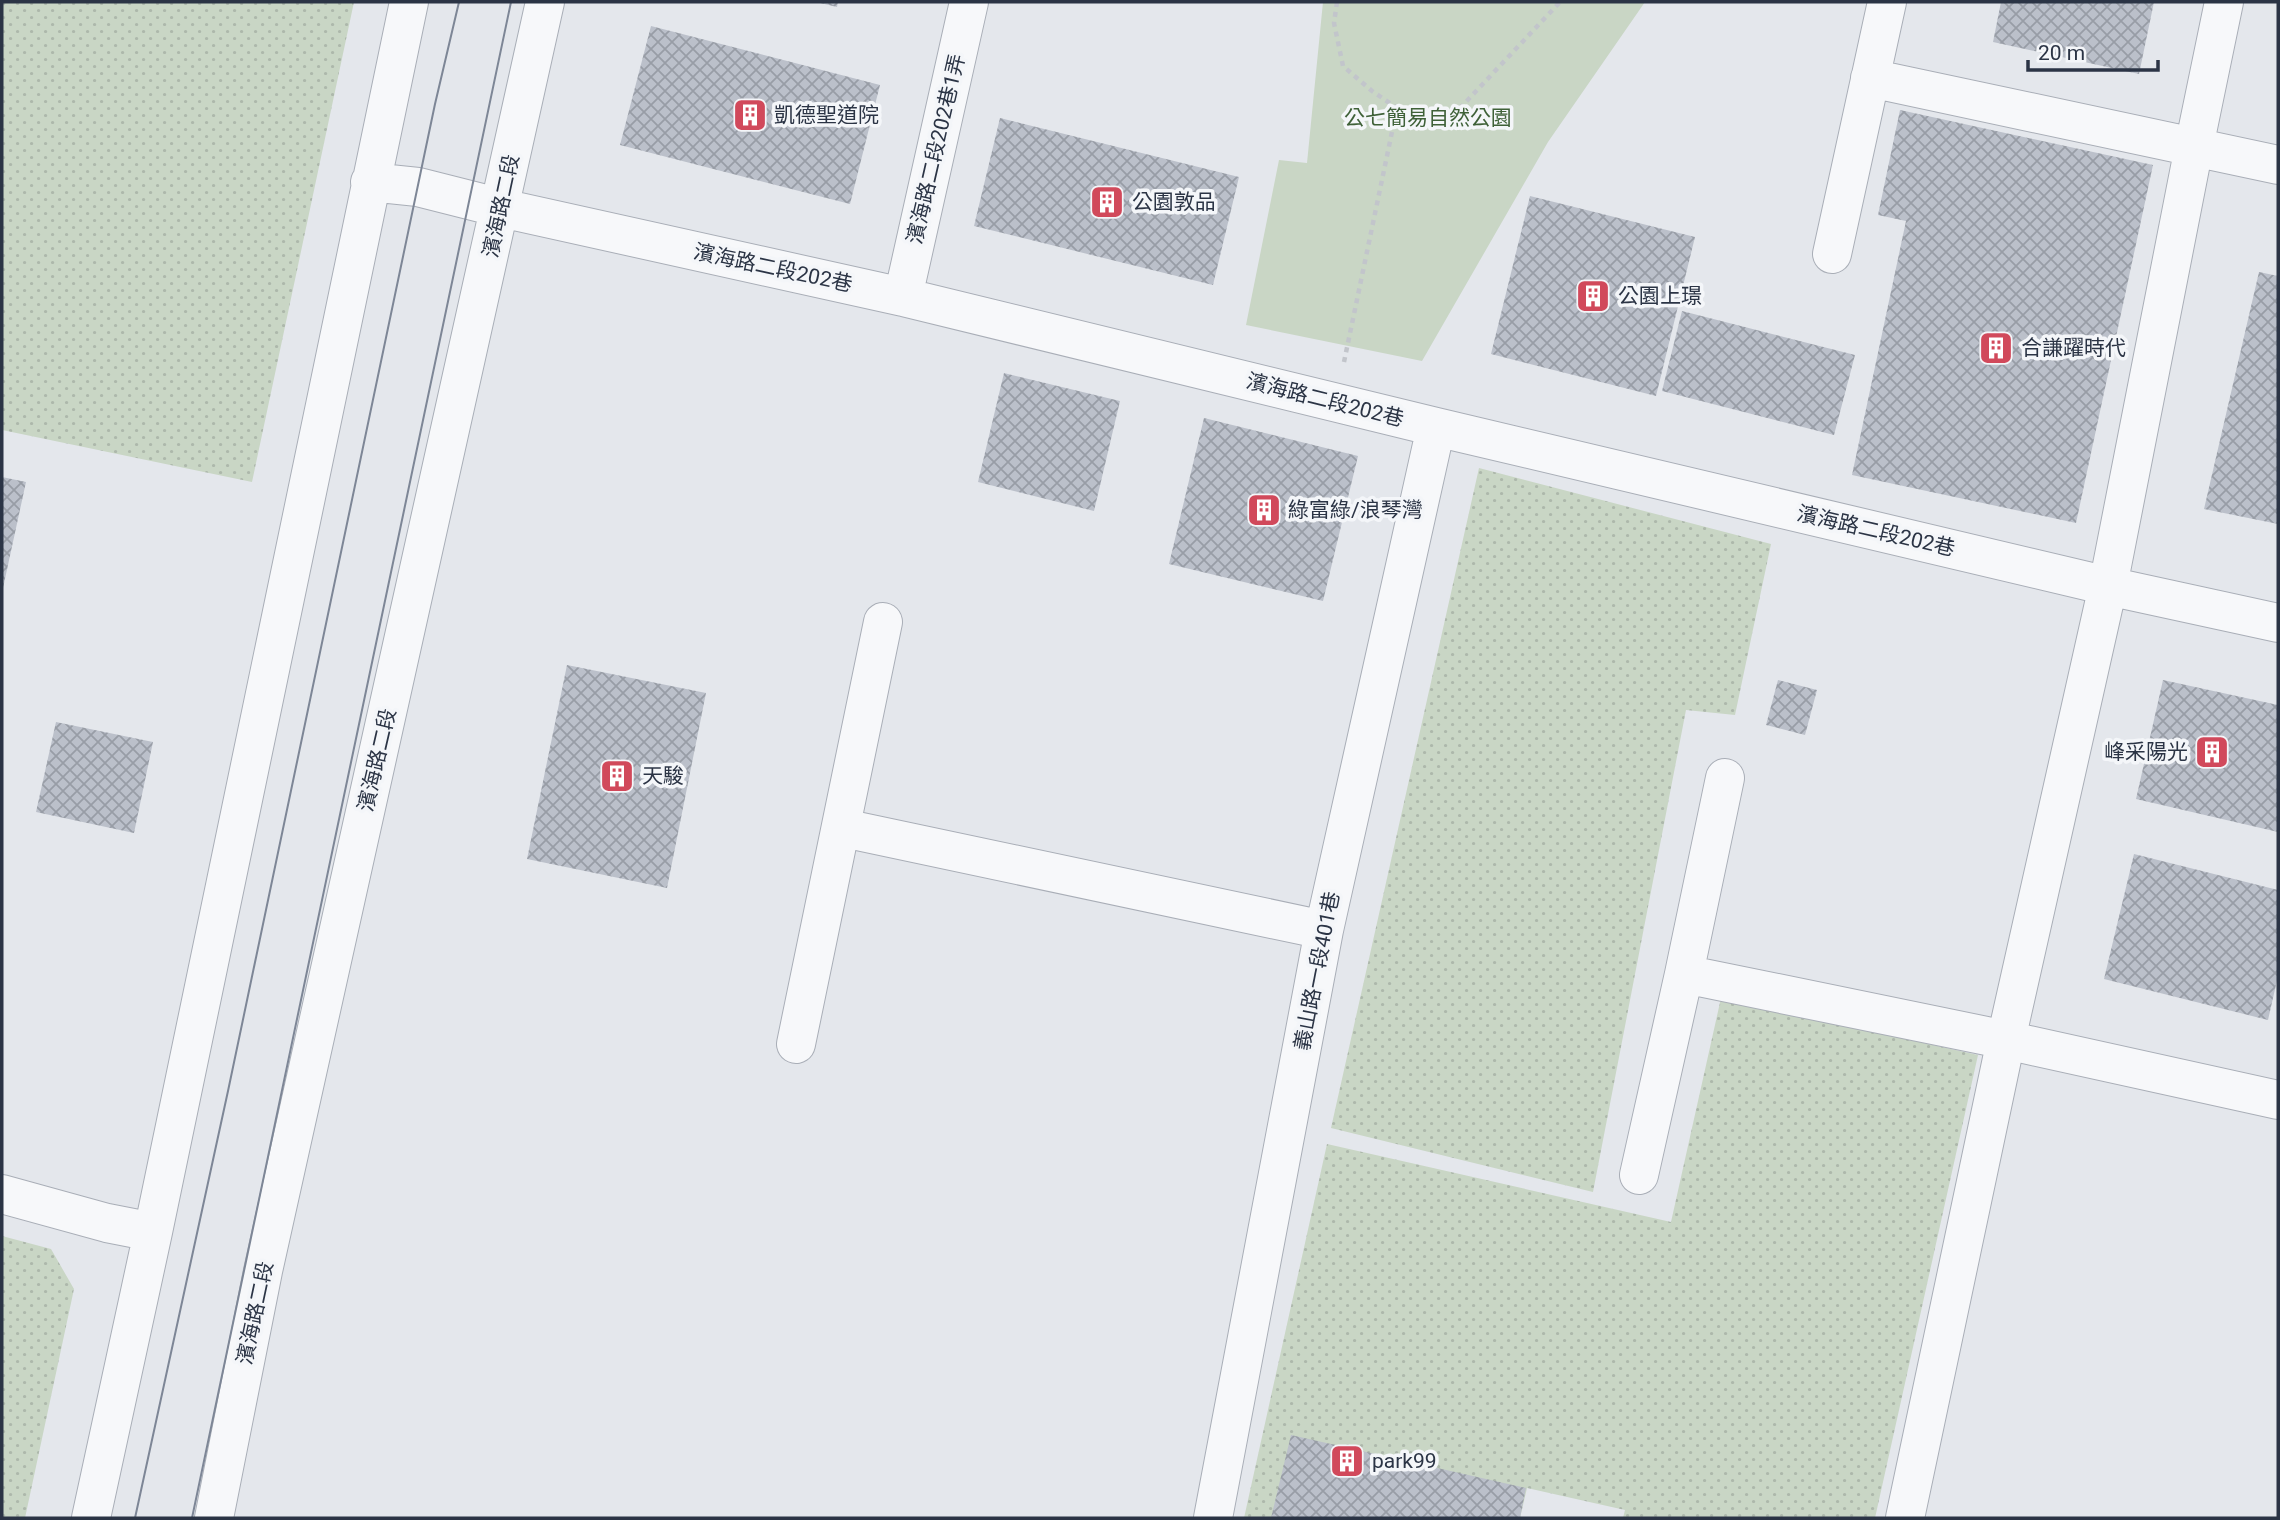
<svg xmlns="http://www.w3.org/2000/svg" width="2280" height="1520" font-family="Roboto,'Noto Sans TC',sans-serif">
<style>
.grass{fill:url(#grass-dots)}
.green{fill:#c9d6c5}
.building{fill:url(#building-cross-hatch)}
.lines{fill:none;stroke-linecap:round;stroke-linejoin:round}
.minor-casing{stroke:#a9aeb7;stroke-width:40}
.path{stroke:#c2c5cb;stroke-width:4.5;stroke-dasharray:5 5;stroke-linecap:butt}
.minor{stroke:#f7f8fa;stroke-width:38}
.tram{stroke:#7d8696;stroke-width:2}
.labels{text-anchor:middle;stroke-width:7;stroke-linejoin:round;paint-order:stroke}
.poi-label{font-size:21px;fill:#2b3445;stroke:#f4f6f9;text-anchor:start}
.park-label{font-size:21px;fill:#3f6138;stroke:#f4f6f9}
.street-label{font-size:21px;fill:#2b3445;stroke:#f4f6f9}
</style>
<defs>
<pattern id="grass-dots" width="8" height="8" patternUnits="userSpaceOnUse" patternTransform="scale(1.75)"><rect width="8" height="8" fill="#c9d6c5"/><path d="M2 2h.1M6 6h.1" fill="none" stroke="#adb8ab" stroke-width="1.8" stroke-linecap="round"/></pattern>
<pattern id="building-cross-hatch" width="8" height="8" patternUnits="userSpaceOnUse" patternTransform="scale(1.75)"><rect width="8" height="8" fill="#bbc0ca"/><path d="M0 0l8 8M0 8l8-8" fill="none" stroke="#989da6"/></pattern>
</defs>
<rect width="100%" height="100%" fill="#e4e7ec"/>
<path class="grass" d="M 2,2 L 354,2 L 252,482 L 2,430 Z
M 1479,468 L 1771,544 L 1735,715 L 1686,710 L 1593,1192 L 1331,1128 Z
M 1721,998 L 1978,1055 L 1875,1518 L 1623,1518 L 1625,1510 L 1527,1488 L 1520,1518 L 1244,1518 L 1327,1144 L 1671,1222 Z
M 2,1236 L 51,1249 L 74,1289 L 25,1518 L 2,1518 Z"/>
<path class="green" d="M 1323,2 L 1645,2 L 1548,142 L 1422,361 L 1246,325 L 1279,160 L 1307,163 Z"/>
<path class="building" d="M 816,2 L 838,2 L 837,7 Z
M 2001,2 L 2154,2 L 2139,74 L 1993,42 Z
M 651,26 L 880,85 L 850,204 L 620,145 Z
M 1900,110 L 2153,165 L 2076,523 L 1852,475 L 1906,221 L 1878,215 Z
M 1000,118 L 1239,177 L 1213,285 L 974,226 Z
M 1530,196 L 1695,237 L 1656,396 L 1491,354 Z
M 2259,272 L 2278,276 L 2278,524 L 2204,509 Z
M 1682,311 L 1855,355 L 1834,435 L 1662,391 Z
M 1004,373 L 1120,401 L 1094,511 L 978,482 Z
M 1204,418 L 1358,456 L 1323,601 L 1169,564 Z
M 2,477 L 26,482 L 3,588 L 2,588 Z
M 567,665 L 706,693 L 667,888 L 527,859 Z
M 1778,680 L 1817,690 L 1805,735 L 1766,725 Z
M 2163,680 L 2278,705 L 2278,832 L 2136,799 Z
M 56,722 L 153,742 L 134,833 L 36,812 Z
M 2134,854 L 2278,890 L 2278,976 L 2268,1020 L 2104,979 Z
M 1291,1435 L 1526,1488 L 1520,1518 L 1271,1518 Z"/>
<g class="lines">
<g class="minor-casing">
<path id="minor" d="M 1870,78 L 2278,165
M 370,182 L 418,187 L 501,208 L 903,297 L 1436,427 L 2108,586 L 2278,623
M 1832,254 L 1887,2
M 903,297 L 969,2
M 843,828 L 1324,930
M 1684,974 L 2006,1040 L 2278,1100
M 796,1044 L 883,622
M 1639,1175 L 1684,974 L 1725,778
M 2,1194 L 107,1223 L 153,1232
M 91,1518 L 153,1232 L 409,2
M 214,1518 L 263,1271 L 545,2
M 1213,1518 L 1324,930 L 1436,427
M 1905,1518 L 2006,1040 L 2108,586 L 2194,147 L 2224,2"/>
</g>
<path class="path" d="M 1337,2 L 1334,23 L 1343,66 L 1372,91 L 1397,108
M 1344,362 L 1397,108 L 1447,122 L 1560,2"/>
<use href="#minor" class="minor"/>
<path class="tram" d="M 135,1518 L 228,1091 L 435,104 L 459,2
M 192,1518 L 511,2"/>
</g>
<defs>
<g id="building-square" transform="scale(1.75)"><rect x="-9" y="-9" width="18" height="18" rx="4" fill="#d1495b" stroke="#f4f6f9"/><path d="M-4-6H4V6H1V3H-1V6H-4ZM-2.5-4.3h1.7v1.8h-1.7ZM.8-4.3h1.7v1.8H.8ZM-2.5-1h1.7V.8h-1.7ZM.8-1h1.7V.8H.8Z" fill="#fff"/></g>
</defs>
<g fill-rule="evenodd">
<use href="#building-square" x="750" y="115"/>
<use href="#building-square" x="1107" y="202"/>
<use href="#building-square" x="1593" y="296"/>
<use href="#building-square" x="1996" y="348"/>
<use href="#building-square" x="1264" y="510"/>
<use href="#building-square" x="2212" y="752"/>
<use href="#building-square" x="617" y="776"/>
<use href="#building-square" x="1347" y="1461"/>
</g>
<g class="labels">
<g class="poi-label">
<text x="774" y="122">凱德聖道院</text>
<text x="1132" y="209">公園敦品</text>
<text x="1618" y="303">公園上璟</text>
<text x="2021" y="355">合謙躍時代</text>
<text x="1288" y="517">綠富綠/浪琴灣</text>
<text x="2188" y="759" text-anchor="end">峰采陽光</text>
<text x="642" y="783">天駿</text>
<text x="1372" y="1468">park99</text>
</g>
<g class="park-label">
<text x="1428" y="125">公七簡易自然公園</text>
</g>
<g class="street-label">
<text transform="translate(936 149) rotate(-77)" y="7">濱海路二段202巷1弄</text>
<text transform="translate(501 206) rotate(-78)" y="7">濱海路二段</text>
<text transform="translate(773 268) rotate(12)" y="7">濱海路二段202巷</text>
<text transform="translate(1325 400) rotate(14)" y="7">濱海路二段202巷</text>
<text transform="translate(1876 531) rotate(13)" y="7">濱海路二段202巷</text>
<text transform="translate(377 760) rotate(-77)" y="7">濱海路二段</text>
<text transform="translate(1317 971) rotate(-79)" y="7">義山路一段401巷</text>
<text transform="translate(255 1313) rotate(-78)" y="7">濱海路二段</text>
</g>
</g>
<rect width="2280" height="1520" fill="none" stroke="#2b3445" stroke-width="7"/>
<path d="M2028 60v10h130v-10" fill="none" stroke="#2b3445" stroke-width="3.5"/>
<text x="2038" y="60" font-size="21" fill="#2b3445" stroke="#f4f6f9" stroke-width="5" paint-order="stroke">20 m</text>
</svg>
